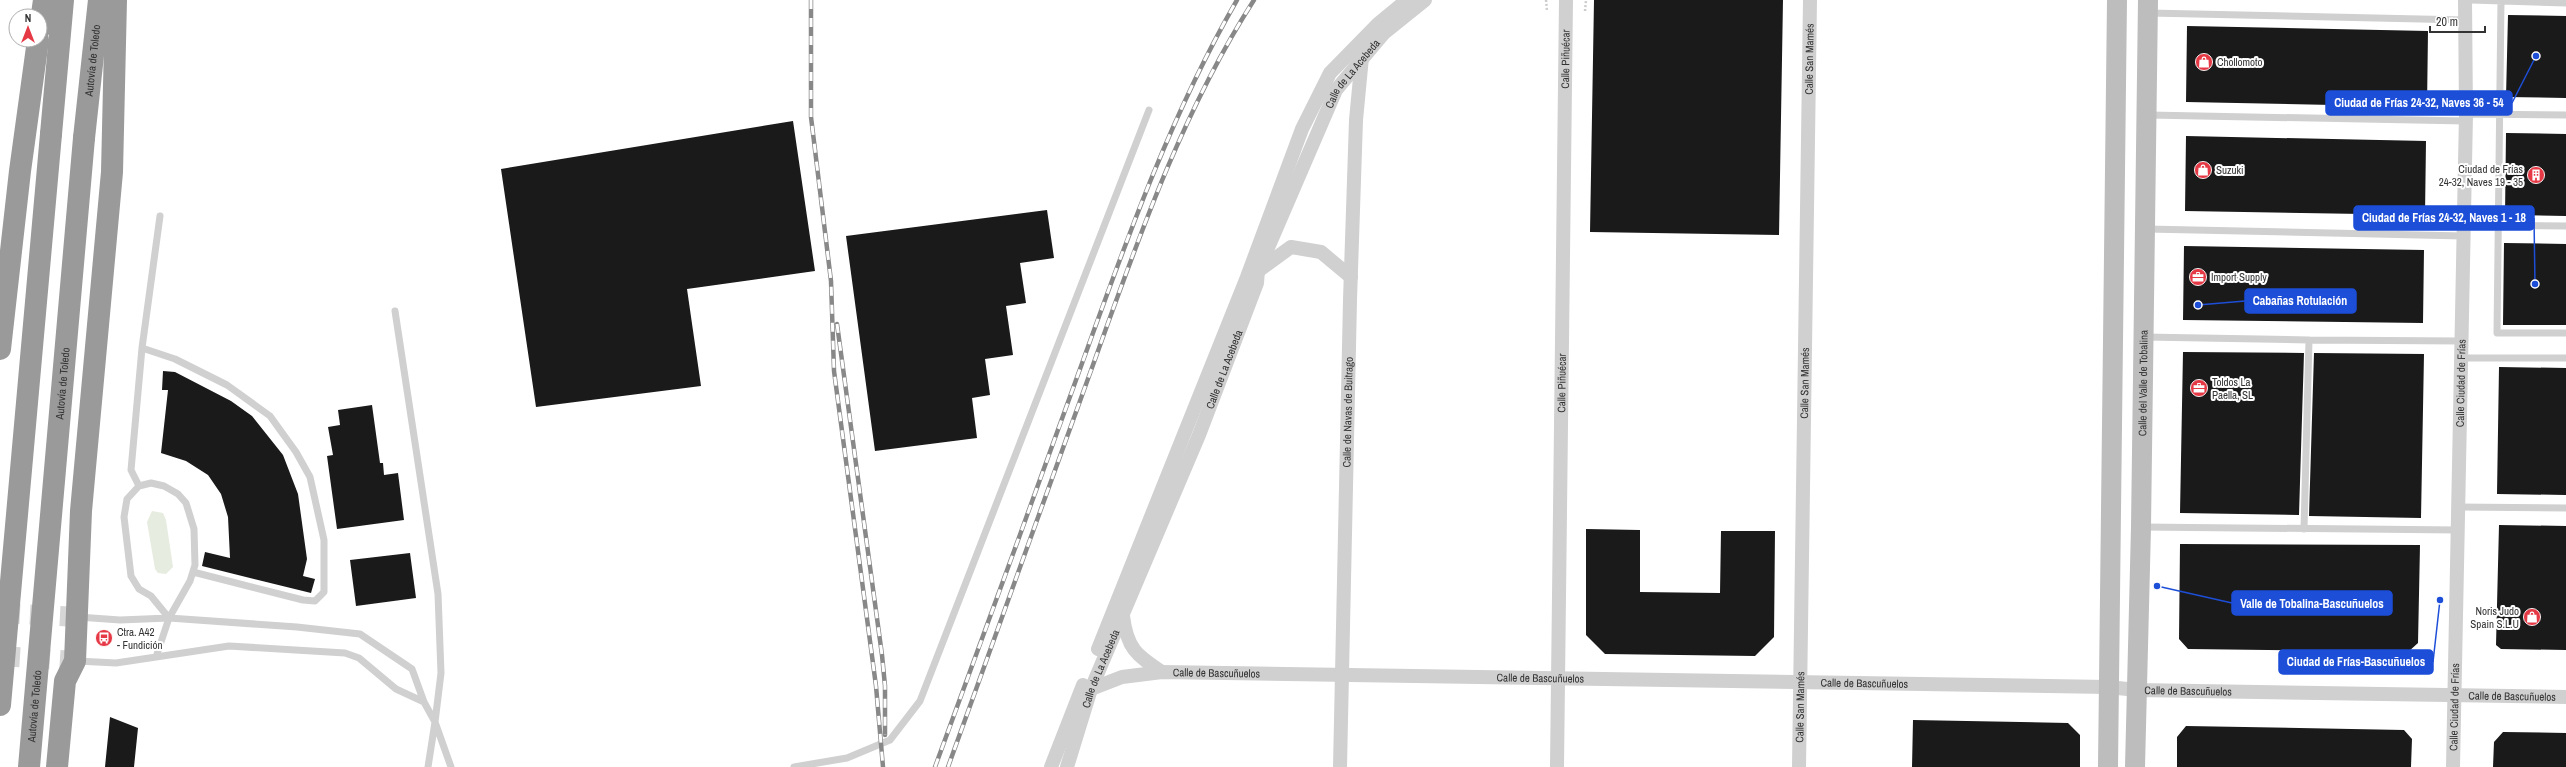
<svg xmlns="http://www.w3.org/2000/svg" width="2566" height="767" font-family="'Archivo Narrow',sans-serif">
<style>
.green{fill:#e6ecdf}
.building{fill:#1a1a1a}
.lines{fill:none;stroke-linecap:round;stroke-linejoin:round}
.secondary-tunnel{stroke:#d6d6d6;stroke-width:20;stroke-dasharray:20 10;stroke-linecap:butt}
.path{stroke:#cdcdcd;stroke-width:2.5;stroke-dasharray:2 2;stroke-linecap:butt}
.lane{stroke:#d0d0d0;stroke-width:7}
.street{stroke:#d0d0d0;stroke-width:14}
.secondary{stroke:#bdbdbd;stroke-width:20}
.highway{stroke:#9a9a9a;stroke-width:22}
.rail-casing{stroke:#888;stroke-width:4.5}
.rail{stroke:#fff;stroke-width:3;stroke-dasharray:9;stroke-linecap:butt}
.highway-bridge{stroke:#9a9a9a;stroke-width:22}
.labels{text-anchor:middle;stroke-width:4;stroke-linejoin:round;paint-order:stroke}
.street-label{font-size:11px;fill:#333;stroke:#fff}
.poi-label{font-size:11px;fill:#333;stroke:#fff;text-anchor:start}
.leader{fill:none;stroke:#1d4ed8;stroke-width:1.5}
.callout-dot{fill:#1d4ed8;stroke:#fff;stroke-width:1.5}
.callout{fill:#1d4ed8;stroke:#1d4ed8;stroke-width:1.5}
.callout-label{font-size:12px;text-anchor:middle;font-weight:bold;fill:#fff}
</style>
<rect width="100%" height="100%" fill="#fff"/>
<path class="green" d="M 152,511 L 163,513 L 166,520 L 173,567 L 166,574 L 158,573 L 155,569 L 147,522 Z"/>
<path class="building" d="M 1594,0 L 1783,0 L 1779,235 L 1590,232 Z
M 2508,15 L 2566,16 L 2566,98 L 2506,97 Z
M 2187,26 L 2428,31 L 2427,107 L 2186,102 Z
M 793,121 L 815,271 L 687,289 L 701,386 L 536,407 L 501,169 Z
M 2506,133 L 2566,134 L 2566,216 L 2505,215 Z
M 2186,136 L 2426,141 L 2425,215 L 2185,211 Z
M 1047,210 L 1054,258 L 1020,263 L 1026,303 L 1006,306 L 1013,355 L 985,359 L 990,395 L 972,398 L 977,438 L 875,451 L 846,236 Z
M 2504,243 L 2566,244 L 2566,325 L 2503,325 Z
M 2184,246 L 2424,250 L 2423,323 L 2183,320 Z
M 2183,352 L 2304,353 L 2299,515 L 2180,513 Z
M 2314,353 L 2424,354 L 2421,518 L 2309,516 Z
M 2499,367 L 2566,368 L 2566,495 L 2497,494 Z
M 163,371 L 175,372 L 231,401 L 252,416 L 283,455 L 298,494 L 307,559 L 303,576 L 315,579 L 311,593 L 202,566 L 205,552 L 230,558 L 228,517 L 221,494 L 208,475 L 186,461 L 161,453 L 168,390 L 162,390 Z
M 372,405 L 380,463 L 383,463 L 384,475 L 398,473 L 404,520 L 337,529 L 327,456 L 333,455 L 328,427 L 340,425 L 338,410 Z
M 2499,525 L 2566,526 L 2566,650 L 2501,649 L 2496,645 Z
M 1586,529 L 1640,530 L 1640,592 L 1720,593 L 1721,531 L 1775,531 L 1774,637 L 1755,656 L 1605,654 L 1586,635 Z
M 2180,544 L 2420,545 L 2418,643 L 2408,652 L 2188,649 L 2179,639 Z
M 410,553 L 416,598 L 356,606 L 350,560 Z
M 110,717 L 138,728 L 134,767 L 105,767 Z
M 1913,720 L 2068,723 L 2080,735 L 2080,767 L 1912,767 Z
M 2186,726 L 2404,730 L 2412,739 L 2411,767 L 2177,767 L 2177,737 Z
M 2503,732 L 2566,733 L 2566,767 L 2493,767 L 2494,742 Z"/>
<g class="lines">
<path class="secondary-tunnel" d="M 0,613 L 78,617
M 0,656 L 75,661"/>
<path class="path" d="M 1546,0 L 1547,11
M 1585,11 L 1586,0"/>
<path class="lane" d="M 2471,0 L 2566,3
M 2501,0 L 2497,333 L 2566,333
M 2149,13 L 2465,20
M 2466,114 L 2566,115
M 2149,115 L 2466,121
M 2464,225 L 2566,226
M 2147,229 L 2464,236
M 395,311 L 438,594 L 441,673 L 435,722 L 451,767
M 2144,337 L 2309,340
M 142,348 L 160,216
M 2461,358 L 2566,358
M 139,486 L 131,470 L 142,348 L 175,359 L 227,385 L 270,416 L 296,452 L 310,477 L 324,540 L 324,592 L 315,601 L 303,600 L 193,572
M 2458,507 L 2566,508
M 2142,527 L 2458,530
M 2304,529 L 2309,340 L 2462,341
M 78,617 L 120,620 L 169,618 L 297,627 L 360,634 L 412,669 L 424,702 L 435,722 L 428,767
M 156,657 L 229,646 L 345,653 L 359,658 L 396,689 L 424,702
M 77,661 L 116,663 L 156,657 L 169,618 L 190,581 L 195,565 L 194,529 L 186,503 L 178,494 L 164,486 L 151,483 L 139,486 L 127,499 L 124,517 L 131,576 L 139,589 L 151,596 L 169,618
M 794,767 L 847,758 L 890,740 L 920,701 L 1149,110"/>
<g class="street">
<path d="M 1258,271 L 1291,247 L 1321,252 L 1351,277"/>
<path d="M 1123,616 C 1127,648 1136,655 1162,672"/>
<path d="M 1098,649 L 1247,277 L 1302,129 L 1330,73 L 1378,24 L 1407,0"/>
<path id="s1" d="M 1091,689 L 1122,677 L 1162,672 L 2108,687 L 2137,690 L 2566,697"/>
<path d="M 1051,767 L 1083,685"/>
<path id="s2" d="M 1067,767 L 1091,689 L 1199,435 L 1257,283 L 1258,271 L 1336,90 L 1384,33 L 1425,0"/>
<path id="s3" d="M 1340,767 L 1350,300 L 1356,120 L 1362,57"/>
<path id="s4" d="M 1557,767 L 1566,0"/>
<path id="s5" d="M 1799,767 L 1810,0"/>
<path id="s6" d="M 2453,767 L 2466,114 L 2465,0"/>
</g>
<g class="secondary">
<path d="M 2108,767 L 2117,0"/>
<path id="s7" d="M 2135,767 L 2141,527 L 2148,0"/>
</g>
<g class="highway">
<path d="M 40,28 L 44,0"/>
<path d="M 51,134 L 63,0"/>
<path id="s8" d="M 84,138 L 99,0"/>
<path d="M 0,349 L 20,171 L 38,40"/>
<path d="M 57,767 L 65,681 L 75,661 L 81,511 L 112,172 L 116,0"/>
</g>
<g class="rail-casing">
<path id="rail" d="M 811,0 L 811,117 L 831,281 L 834,371 L 876,686 L 883,767
M 837,324 L 882,655 L 885,686 L 885,735
M 935,767 C 984,634 1032,502 1080,369 C 1125,244 1170,116 1237,0
M 948,767 C 995,637 1042,506 1089,376 C 1135,248 1180,115 1254,0"/>
</g>
<use href="#rail" class="rail"/>
<g class="highway-bridge">
<path d="M 0,705 L 51,134"/>
<path id="s9" d="M 29,767 L 84,138"/>
</g>
</g>
<defs>
<g id="shop-disc" transform="scale(0.9)"><circle r="9.5" fill="#e63946" stroke="#fff"/><path d="M-5-2.5h2.3a2.7 3.5 0 0 1 5.4 0H5L5.5 6h-11ZM-1.5-2.5h3a1.5 2.3 0 0 0-3 0Z" fill="#fff"/></g>
<g id="building-disc" transform="scale(0.9)"><circle r="9.5" fill="#e63946" stroke="#fff"/><path d="M-4-6H4V6H1V3H-1V6H-4ZM-2.5-4.3h1.7v1.8h-1.7ZM.8-4.3h1.7v1.8H.8ZM-2.5-1h1.7V.8h-1.7ZM.8-1h1.7V.8H.8Z" fill="#fff"/></g>
<g id="office-disc" transform="scale(0.9)"><circle r="9.5" fill="#e63946" stroke="#fff"/><path d="M-6-3h4V-5.5h4V-3h4V5H-6ZM-1-4.5V-3h2v-1.5ZM-6 0V1H6V0Z" fill="#fff"/></g>
<g id="bus-disc" transform="scale(0.9)"><circle r="9.5" fill="#e63946" stroke="#fff"/><path d="M-5-6H5V4H4V6H2V4H-2V6H-4V4H-5ZM-3.5-4V0h7V-4ZM-3.5 1.2v1.5H-2V1.2ZM2 1.2v1.5H3.5V1.2Z" fill="#fff"/></g>
</defs>
<g fill-rule="evenodd">
<use href="#shop-disc" x="2204" y="62"/>
<use href="#shop-disc" x="2203" y="170"/>
<use href="#building-disc" x="2536" y="175"/>
<use href="#office-disc" x="2198" y="277"/>
<use href="#office-disc" x="2199" y="388"/>
<use href="#shop-disc" x="2532" y="617"/>
<use href="#bus-disc" x="104" y="638"/>
</g>
<g class="labels">
<g class="street-label">
<text dy="4" stroke="none"><textPath href="#s4" startOffset="708">Calle Piñuécar</textPath></text>
<text dy="4" stroke="none"><textPath href="#s5" startOffset="708">Calle San Mamés</textPath></text>
<text dy="4" stroke="none"><textPath href="#s8" startOffset="78">Autovía de Toledo</textPath></text>
<text dy="4" stroke="none"><textPath href="#s2" startOffset="752">Calle de La Acebeda</textPath></text>
<text dy="4" stroke="none"><textPath href="#s2" startOffset="428">Calle de La Acebeda</textPath></text>
<text dy="4" stroke="none"><textPath href="#s9" startOffset="385">Autovía de Toledo</textPath></text>
<text dy="4" stroke="none"><textPath href="#s6" startOffset="384">Calle Ciudad de Frías</textPath></text>
<text dy="4" stroke="none"><textPath href="#s4" startOffset="384">Calle Piñuécar</textPath></text>
<text dy="4" stroke="none"><textPath href="#s5" startOffset="384">Calle San Mamés</textPath></text>
<text dy="4" stroke="none"><textPath href="#s7" startOffset="384">Calle del Valle de Tobalina</textPath></text>
<text dy="4" stroke="none"><textPath href="#s3" startOffset="355">Calle de Navas de Buitrago</textPath></text>
<text dy="4" stroke="none"><textPath href="#s2" startOffset="104">Calle de La Acebeda</textPath></text>
<text dy="4" stroke="none"><textPath href="#s1" startOffset="128">Calle de Bascuñuelos</textPath></text>
<text dy="4" stroke="none"><textPath href="#s1" startOffset="452">Calle de Bascuñuelos</textPath></text>
<text dy="4" stroke="none"><textPath href="#s1" startOffset="776">Calle de Bascuñuelos</textPath></text>
<text dy="4" stroke="none"><textPath href="#s1" startOffset="1100">Calle de Bascuñuelos</textPath></text>
<text dy="4" stroke="none"><textPath href="#s1" startOffset="1424">Calle de Bascuñuelos</textPath></text>
<text dy="4" stroke="none"><textPath href="#s9" startOffset="61">Autovía de Toledo</textPath></text>
<text dy="4" stroke="none"><textPath href="#s5" startOffset="60">Calle San Mamés</textPath></text>
<text dy="4" stroke="none"><textPath href="#s6" startOffset="60">Calle Ciudad de Frías</textPath></text>
</g>
<g class="poi-label">
<text x="2217" y="66">Chollomoto</text>
<text x="2523" y="173" text-anchor="end">Ciudad de Frías<tspan x="2523" dy="13">24-32, Naves 19 - 35</tspan></text>
<text x="2216" y="174">Suzuki</text>
<text x="2211" y="281">Import Supply</text>
<text x="2212" y="386">Toldos La<tspan x="2212" dy="13">Paella, SL</tspan></text>
<text x="2519" y="615" text-anchor="end">Noris Judo<tspan x="2519" dy="13">Spain S.L.U</tspan></text>
<text x="117" y="636">Ctra. A42<tspan x="117" dy="13">- Fundición</tspan></text>
</g>
</g>
<path class="leader" d="M2536 56L2512 103M2535 284L2534 218M2198 305L2245 301M2157 586L2232 603M2440 600L2433 662"/>
<g class="callout-dot">
<circle cx="2536" cy="56" r="4"/>
<circle cx="2535" cy="284" r="4"/>
<circle cx="2198" cy="305" r="4"/>
<circle cx="2157" cy="586" r="4"/>
<circle cx="2440" cy="600" r="4"/>
</g>
<g class="callout">
<rect x="2326" y="91" width="186" height="24" rx="4"/>
<rect x="2354" y="206" width="180" height="24" rx="4"/>
<rect x="2245" y="289" width="111" height="24" rx="4"/>
<rect x="2232" y="591" width="160" height="24" rx="4"/>
<rect x="2279" y="650" width="154" height="24" rx="4"/>
</g>
<g class="callout-label">
<text x="2419" y="107">Ciudad de Frías 24-32, Naves 36 - 54</text>
<text x="2444" y="222">Ciudad de Frías 24-32, Naves 1 - 18</text>
<text x="2300" y="305">Cabañas Rotulación</text>
<text x="2312" y="608">Valle de Tobalina-Bascuñuelos</text>
<text x="2356" y="666">Ciudad de Frías-Bascuñuelos</text>
</g>
<g transform="translate(28 28)"><circle r="19" fill="#ffffff" stroke="#adadad"/>
<path d="M0-3L7 15L0 10L-7 15Z" fill="#e63946"/>
<text y="-6" font-size="11" font-weight="bold" text-anchor="middle" fill="#333333">N</text>
</g>
<path d="M2430 26v6h55v-6" fill="none" stroke="#333333" stroke-width="2"/>
<text x="2436" y="26" font-size="12" fill="#333333" stroke="#ffffff" stroke-width="3" paint-order="stroke">20 m</text>
</svg>
